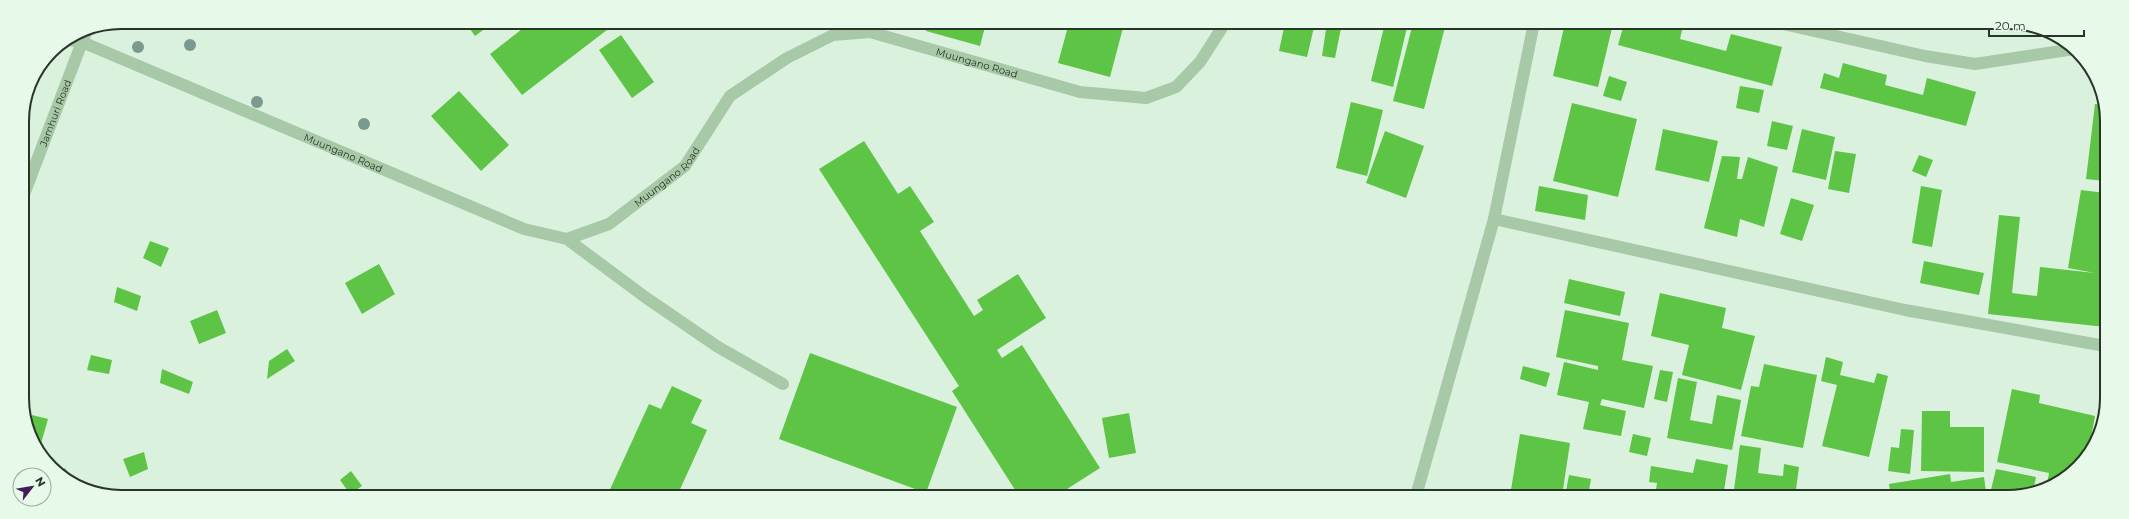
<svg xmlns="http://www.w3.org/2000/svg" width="2129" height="519" font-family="Montserrat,sans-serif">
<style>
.building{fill:#5dc446}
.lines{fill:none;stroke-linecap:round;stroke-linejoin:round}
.minor{stroke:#a7c9a8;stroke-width:12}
.tree{fill:#7a9a90}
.labels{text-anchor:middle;stroke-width:3.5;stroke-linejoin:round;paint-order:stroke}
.street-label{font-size:10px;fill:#293527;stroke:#e7f9e9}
.rim{fill:none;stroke:#293527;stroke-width:2}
</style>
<rect width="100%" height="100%" fill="#daf1dd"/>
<path class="building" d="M 465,22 L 494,22 L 475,36 Z
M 531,22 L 613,23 L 616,23 L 522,95 L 490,54 Z
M 928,23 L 986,23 L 980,46 L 926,31 Z
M 1069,23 L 1124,24 L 1110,77 L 1058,63 Z
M 1162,23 L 1187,23 L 1186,29 Z
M 1285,23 L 1315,23 L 1307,57 L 1279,51 Z
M 1327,23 L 1342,23 L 1335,58 L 1322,56 Z
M 1385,23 L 1408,23 L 1393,87 L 1371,81 Z
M 1413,23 L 1446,23 L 1424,109 L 1393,101 Z
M 1565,23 L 1613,24 L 1598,87 L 1553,76 Z
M 1624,24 L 1673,24 L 1683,26 L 1680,39 L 1726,51 L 1731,34 L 1782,47 L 1772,86 L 1618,45 Z
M 621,35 L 654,82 L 632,98 L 599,50 Z
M 1843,63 L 1887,75 L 1885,85 L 1923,95 L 1927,78 L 1976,92 L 1966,126 L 1820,88 L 1824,73 L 1839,78 Z
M 1609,76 L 1627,82 L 1621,101 L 1603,96 Z
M 1740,86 L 1764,90 L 1759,113 L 1736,108 Z
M 459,91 L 509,145 L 481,171 L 431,116 Z
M 1351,102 L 1383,110 L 1367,176 L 1336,168 Z
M 1572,103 L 1637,119 L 1618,197 L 1553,181 Z
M 2095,104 L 2105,105 L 2105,181 L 2086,179 Z
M 1772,121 L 1793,126 L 1787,150 L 1767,146 Z
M 1663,129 L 1718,141 L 1709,182 L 1655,170 Z
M 1802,129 L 1835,137 L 1826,180 L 1792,172 Z
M 1385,131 L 1424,146 L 1406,198 L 1366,183 Z
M 864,141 L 898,194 L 910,186 L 934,222 L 920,231 L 974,316 L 983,310 L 977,300 L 1018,274 L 1046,318 L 997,350 L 1002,358 L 1022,345 L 1100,468 L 1056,496 L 1019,496 L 952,391 L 959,386 L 819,169 Z
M 1835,151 L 1856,154 L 1849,193 L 1828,189 Z
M 1919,155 L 1933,160 L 1926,177 L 1912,171 Z
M 1722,156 L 1740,157 L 1737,179 L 1742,179 L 1748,157 L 1778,167 L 1764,227 L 1740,219 L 1737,237 L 1704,228 Z
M 1539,186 L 1588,195 L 1585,220 L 1535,211 Z
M 1921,186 L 1942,190 L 1932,247 L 1912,243 Z
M 2081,190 L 2105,193 L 2105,327 L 1988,314 L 1999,215 L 2020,217 L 2012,293 L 2037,296 L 2040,267 L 2095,273 L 2068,268 Z
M 1791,198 L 1814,205 L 1802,241 L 1780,234 Z
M 150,241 L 169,248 L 161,267 L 143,258 Z
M 1924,261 L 1984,273 L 1979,295 L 1920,283 Z
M 379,264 L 395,294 L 362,314 L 345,283 Z
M 1569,279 L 1625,292 L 1620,316 L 1564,303 Z
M 117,287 L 141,296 L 137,311 L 114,302 Z
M 1660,293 L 1726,308 L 1722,328 L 1755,336 L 1741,390 L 1682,375 L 1689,345 L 1651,336 Z
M 217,310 L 226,333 L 199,344 L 190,321 Z
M 1565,310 L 1629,323 L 1622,360 L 1653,366 L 1644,408 L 1602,399 L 1600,405 L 1626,411 L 1621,436 L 1583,429 L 1589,402 L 1557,395 L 1564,362 L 1598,370 L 1598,366 L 1556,357 Z
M 287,349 L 295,361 L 267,379 L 269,361 Z
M 810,353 L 957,407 L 926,493 L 779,439 Z
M 91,355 L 112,360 L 109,374 L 87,370 Z
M 1826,357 L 1843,362 L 1840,375 L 1874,383 L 1877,373 L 1888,376 L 1869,457 L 1822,446 L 1837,385 L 1821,381 Z
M 1764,364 L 1817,375 L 1803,448 L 1741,436 L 1751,386 L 1759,387 Z
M 1523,366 L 1550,373 L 1546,387 L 1520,379 Z
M 162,369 L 193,382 L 189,394 L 160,383 Z
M 1660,370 L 1673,372 L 1667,402 L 1654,399 Z
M 1678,378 L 1697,382 L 1690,420 L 1712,424 L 1717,395 L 1741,400 L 1732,450 L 1667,438 Z
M 672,386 L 702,400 L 691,423 L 707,430 L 677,496 L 607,496 L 649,404 L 661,409 Z
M 2012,389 L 2040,395 L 2039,403 L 2095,416 L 2088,455 L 2073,473 L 2046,489 L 2049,473 L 1997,462 Z
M 1922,411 L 1950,411 L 1950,427 L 1984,427 L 1984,472 L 1921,471 Z
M 1129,413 L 1136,453 L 1109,458 L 1102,418 Z
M 32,415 L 48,419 L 40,447 L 28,425 Z
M 2098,418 L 2104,419 L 2098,437 L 2096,437 Z
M 1901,429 L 1914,430 L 1910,474 L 1888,471 L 1891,447 L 1899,448 Z
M 1520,434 L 1570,443 L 1562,496 L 1510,496 Z
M 1633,434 L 1651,438 L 1647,456 L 1629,452 Z
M 1740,445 L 1761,448 L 1758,473 L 1783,476 L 1784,464 L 1799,467 L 1795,497 L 1733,497 Z
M 144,452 L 148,469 L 130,477 L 123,459 Z
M 1696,459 L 1728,465 L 1723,497 L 1655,496 L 1657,483 L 1649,482 L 1651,466 L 1693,473 Z
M 65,468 L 73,480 L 59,472 Z
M 1996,469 L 2036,477 L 2033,492 L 2014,497 L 1990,494 Z
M 351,471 L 362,486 L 350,494 L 340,480 Z
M 1950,474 L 1951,482 L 1984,477 L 1986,492 L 1953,497 L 1891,497 L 1889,484 Z
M 1569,475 L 1591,479 L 1588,496 L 1565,496 Z
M 270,489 L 272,495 L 248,495 Z"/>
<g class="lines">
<g class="minor">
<path d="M 1783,24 L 1925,56 L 1975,64 L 2074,49"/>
<path id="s1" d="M 68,40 L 82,42 L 524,229 L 567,239 L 609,224 L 685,166 L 730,96 L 787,58 L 833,35 L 870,32 L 1080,92 L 1146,98 L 1176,87 L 1200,62 L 1225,23"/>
<path id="s2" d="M 23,197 L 87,29"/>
<path d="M 1494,219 L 1905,310 L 2105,346"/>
<path d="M 567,239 L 645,297 L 718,347 L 783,384"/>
<path d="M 1416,496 L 1494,219 L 1534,23"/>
</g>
</g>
<g class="tree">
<circle cx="190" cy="45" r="6"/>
<circle cx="138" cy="47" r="6"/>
<circle cx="257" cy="102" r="6"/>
<circle cx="364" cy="124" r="6"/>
</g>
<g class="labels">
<g class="street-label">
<text dy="4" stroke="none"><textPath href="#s1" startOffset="1030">Muungano Road</textPath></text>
<text dy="4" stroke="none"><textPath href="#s2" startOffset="90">Jamhuri Road</textPath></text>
<text dy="4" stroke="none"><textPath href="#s1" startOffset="298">Muungano Road</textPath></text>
<text dy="4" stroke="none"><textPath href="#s1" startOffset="658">Muungano Road</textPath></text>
</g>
</g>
<path d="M0 0H2129V519H0ZM121 29H2008A92 92 0 0 1 2100 121V398A92 92 0 0 1 2008 490H121A92 92 0 0 1 29 398V121A92 92 0 0 1 121 29Z" fill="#e7f9e9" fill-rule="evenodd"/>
<path class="rim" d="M121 29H2008A92 92 0 0 1 2100 121V398A92 92 0 0 1 2008 490H121A92 92 0 0 1 29 398V121A92 92 0 0 1 121 29Z"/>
<g transform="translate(32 487) rotate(59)"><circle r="19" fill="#e7f9e9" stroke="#9bab9b"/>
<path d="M0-3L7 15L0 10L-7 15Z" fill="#421d56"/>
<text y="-6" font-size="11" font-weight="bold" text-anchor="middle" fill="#293527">N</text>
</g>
<path d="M1989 30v6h95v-6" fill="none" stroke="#293527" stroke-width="2"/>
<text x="1995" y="30" font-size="12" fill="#293527" stroke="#e7f9e9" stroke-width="3" paint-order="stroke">20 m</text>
</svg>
